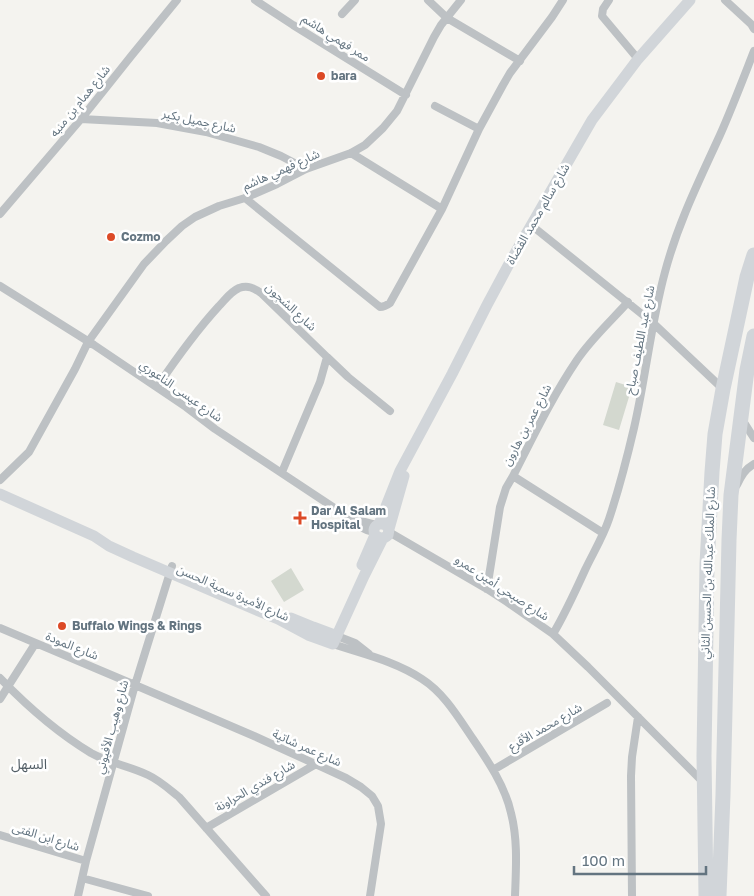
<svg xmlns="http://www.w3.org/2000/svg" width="754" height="896" font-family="'Golos Text','Noto Sans Arabic',sans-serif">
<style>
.green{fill:#d3d8cf}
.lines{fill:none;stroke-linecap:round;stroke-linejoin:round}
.street{stroke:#bdc1c4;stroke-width:8}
.secondary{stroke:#d1d5d9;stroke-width:11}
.highway{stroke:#d1d5d9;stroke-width:15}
.poi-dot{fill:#dc4a27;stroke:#fff;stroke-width:2}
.labels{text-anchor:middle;stroke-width:5;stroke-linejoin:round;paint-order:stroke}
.street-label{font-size:12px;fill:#637480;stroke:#fff}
.poi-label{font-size:12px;font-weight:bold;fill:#637480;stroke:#fff;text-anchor:start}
.neighbourhood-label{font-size:14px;fill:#515d65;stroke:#fff}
</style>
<rect width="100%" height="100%" fill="#f4f3ef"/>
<path class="green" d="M 616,382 L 632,387 L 619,430 L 603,425 Z
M 291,568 L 304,590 L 284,602 L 271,581 Z"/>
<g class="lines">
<path class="street" d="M 255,0 L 293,25 L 406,95
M 428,0 L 447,18 L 520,61
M 609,0 L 603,9 L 602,16 L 638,59
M 725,0 L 751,24 L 754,29
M 342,14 L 355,0
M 435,106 L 479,129
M 81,119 L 157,123 L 206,132 L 259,147 L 281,156 L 306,169
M 351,153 L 442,209
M 245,198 L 380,307 C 384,307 386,306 390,303 L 442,209 L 479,129 L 503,85 L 510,73 L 552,17 L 563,0
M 0,214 L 81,119 L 132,55 L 177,0
M 531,225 L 653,323 L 723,389
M 0,286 L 94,345 L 186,407 L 215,429 L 348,517 C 357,525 362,530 374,532
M 327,357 L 348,377 L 390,411
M 157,387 C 176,359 196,331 219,306 C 225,300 230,292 239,288 C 248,285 254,288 261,293 L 327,357 L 320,382 L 282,472
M 743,421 L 754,438
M 0,480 L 29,452 L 75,369 L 88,342 L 144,264 L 166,241 L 182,226 L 195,217 L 219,206 L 245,198 L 277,184 L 306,169 L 351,153 L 365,145 L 383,128 L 397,111 L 434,37 L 441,25 L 461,0
M 737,485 C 741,476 745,469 754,464
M 350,518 L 377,525
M 389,532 L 487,589 L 507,602 L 553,634 L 588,667 L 703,782
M 603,533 L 513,476 C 533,437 552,397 577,360 C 591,339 611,321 628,302
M 487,589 L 500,507 L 506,488 L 513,476
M 0,628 L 135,685 L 254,736 L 346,778 L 361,787 L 372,796 L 378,806 L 381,824 L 370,896
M 553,634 C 565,614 575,592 585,570 C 593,553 603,537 609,519 C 619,489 627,458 634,428 C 646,376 651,323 665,272 C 678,223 699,181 720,135 C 732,108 743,79 754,51
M 337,636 L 355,643 L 369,654
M 333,644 C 363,654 395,661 422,679 C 444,693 458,717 473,739 C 488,761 505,786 511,813 C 518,840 516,868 515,896
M 0,678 C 26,705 58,733 91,753 C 109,763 129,766 148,775 C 159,780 169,789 179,797 L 266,896
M 0,699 L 35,644
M 493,770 L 607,703
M 206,828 L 316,764
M 0,835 L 86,861
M 82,878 L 148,896
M 78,896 L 86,861 L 135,685 L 172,566
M 632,896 L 631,776 L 632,757 L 638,717"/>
<path class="secondary" d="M 0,494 L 94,536 L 109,546 L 133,557 L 254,609 L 278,619 L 308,635 L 333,644 L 364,576 L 383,538
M 379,524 L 385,524 L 389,529 L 388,535 C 384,539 380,539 375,535 C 373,530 374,526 379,524 L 400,471 L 452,374 L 487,305 L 510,262 L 592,120 L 638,59 L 690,0
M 389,529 L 404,476
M 362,565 L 375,535
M 291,618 L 313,627 L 337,636"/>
<path class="highway" d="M 706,896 L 704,756 L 707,564 L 712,472 L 715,434 L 723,389 L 747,277 L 754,255
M 719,896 L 723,795 L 729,540 L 731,495 L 747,370 L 754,336"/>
</g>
<g class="poi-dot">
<circle cx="321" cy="76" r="5"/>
<circle cx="111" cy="237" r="5"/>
<path d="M297.5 510.5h5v5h5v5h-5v5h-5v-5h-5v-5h5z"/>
<circle cx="62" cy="626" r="5"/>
</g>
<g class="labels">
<g class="street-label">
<text transform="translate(336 38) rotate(32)" y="4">ممر فهمي هاشم</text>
<text transform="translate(80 101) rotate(-51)" y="4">شارع همام بن منبه</text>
<text transform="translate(199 121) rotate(12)" y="4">شارع جميل بكير</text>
<text transform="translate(281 170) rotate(-24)" y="4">شارع فهمي هاشم</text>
<text transform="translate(538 214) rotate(-60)" y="4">شارع سالم محمد القضاة</text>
<text transform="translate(291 307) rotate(43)" y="4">شارع الشجون</text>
<text transform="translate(640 340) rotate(-79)" y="4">شارع عبد اللطيف صباح</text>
<text transform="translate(181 391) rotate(35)" y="4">شارع عيسى الناعوري</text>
<text transform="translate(527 425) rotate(-62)" y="4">شارع عمر بن هارون</text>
<text transform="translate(708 573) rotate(-88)" y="4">شارع الملك عبدالله بن الحسين الثاني</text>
<text transform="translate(502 588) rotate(33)" y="4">شارع صبحي أمين عمرو</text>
<text transform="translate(233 593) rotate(24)" y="4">شارع الأميرة سمية الحسن</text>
<text transform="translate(72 646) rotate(22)" y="4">شارع المودة</text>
<text transform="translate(112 727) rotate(-75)" y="4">شارع وهيب الأفيوني</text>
<text transform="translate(545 727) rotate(-30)" y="4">شارع محمد الأقرع</text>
<text transform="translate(307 748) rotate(24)" y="4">شارع عمر شاتية</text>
<text transform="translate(255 786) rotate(-30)" y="4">شارع فندي الحراونة</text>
<text transform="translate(46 837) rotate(17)" y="4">شارع ابن الفتى</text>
</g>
<g class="poi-label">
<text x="331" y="80">bara</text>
<text x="121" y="241">Cozmo</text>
<text x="311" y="515">Dar Al Salam<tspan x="311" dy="14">Hospital</tspan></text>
<text x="72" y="630">Buffalo Wings &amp; Rings</text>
</g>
<g class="neighbourhood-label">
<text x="29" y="769">السهل</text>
</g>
</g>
<path d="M574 866v8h132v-8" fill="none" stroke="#637480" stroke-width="2.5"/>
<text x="582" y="866" font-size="15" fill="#637480" stroke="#ffffff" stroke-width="4" paint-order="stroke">100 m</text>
</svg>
